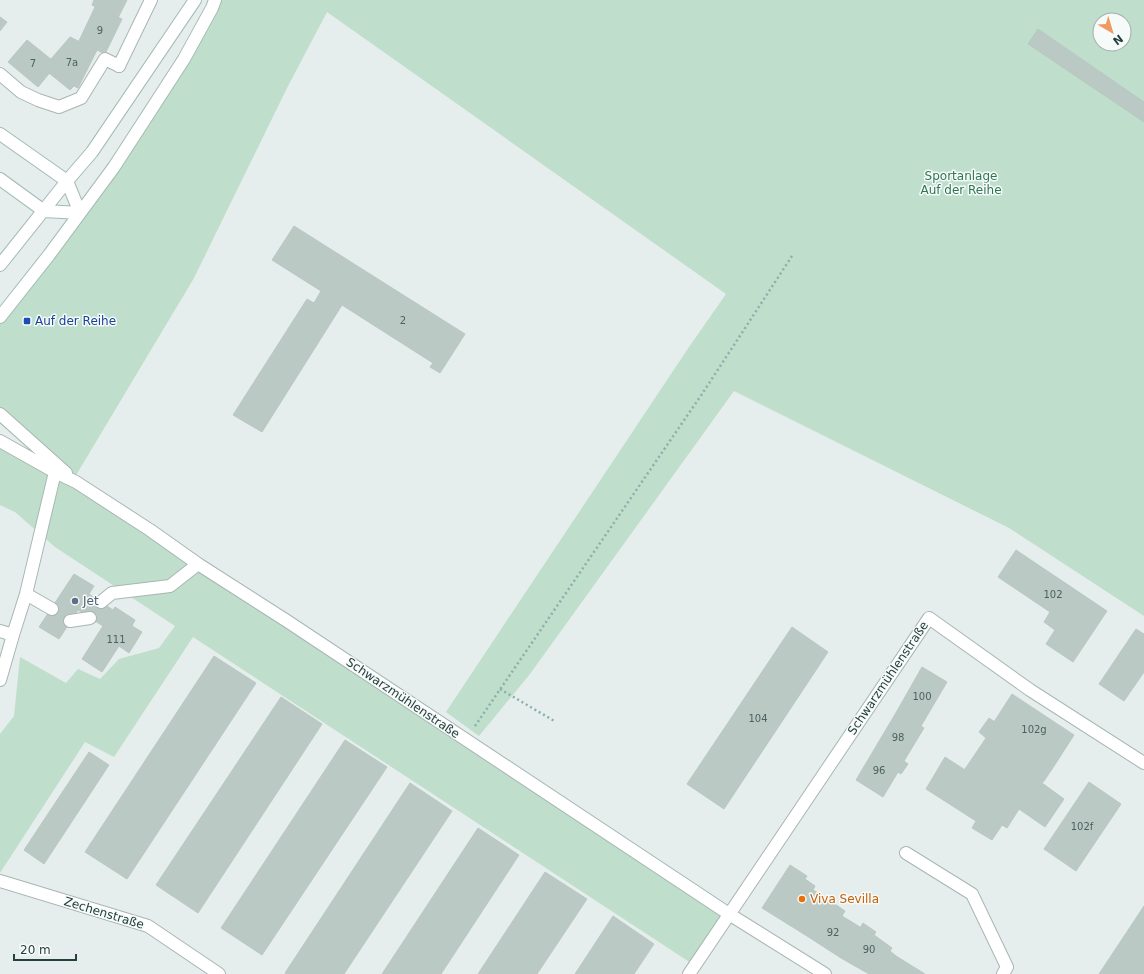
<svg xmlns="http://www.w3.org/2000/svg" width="1144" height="974" font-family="'DejaVu Sans',sans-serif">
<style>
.green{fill:#bfdecc;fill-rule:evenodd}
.building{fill:#bbc9c5;stroke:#b8c8c3}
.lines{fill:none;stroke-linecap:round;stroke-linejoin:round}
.service-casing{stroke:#a8b6b4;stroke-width:14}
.minor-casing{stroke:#a8b6b4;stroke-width:14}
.tertiary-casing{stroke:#a8b6b4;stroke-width:14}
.secondary-casing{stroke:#a4bab5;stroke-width:14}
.path{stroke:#87b1aa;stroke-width:2.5;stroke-dasharray:2 3;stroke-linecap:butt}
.service{stroke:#fff;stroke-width:12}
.minor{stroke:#fff;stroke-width:12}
.tertiary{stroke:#fff;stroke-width:12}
.secondary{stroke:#fff;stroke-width:12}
.transit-dot{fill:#1a4fb4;stroke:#f6faf9;stroke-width:1.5}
.service-dot{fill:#5c6f8a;stroke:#f6faf9;stroke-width:1.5}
.food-dot{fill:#e8710a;stroke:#f6faf9;stroke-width:1.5}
.labels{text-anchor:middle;stroke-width:3;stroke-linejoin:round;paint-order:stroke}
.number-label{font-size:10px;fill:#4a625f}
.park-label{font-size:12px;fill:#2f7655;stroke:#f6faf9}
.transit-label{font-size:12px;fill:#164399;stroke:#f6faf9;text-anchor:start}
.service-label{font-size:12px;fill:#4e5e75;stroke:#f6faf9;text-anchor:start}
.street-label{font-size:12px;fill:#25403d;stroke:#f6faf9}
.food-label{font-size:12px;fill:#c56008;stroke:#f6faf9;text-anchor:start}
</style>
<rect width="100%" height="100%" fill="#e5eeec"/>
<path class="green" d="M 219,0 L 1144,0 L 1144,616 L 1009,528 L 734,391 L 530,674 L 479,736 L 446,712 L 689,347 L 726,294 L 327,12 L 287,88 L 194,278 L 75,477 L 0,411 L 0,323 L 83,214 ZM 1100,20 L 1124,20 L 1124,44 L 1100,44 Z
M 0,448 L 75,486 L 723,914 L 691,963 L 193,637 L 114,757 L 85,742 L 0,873 L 0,734 L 14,716 L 20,657 L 66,683 L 78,669 L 100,679 L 119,659 L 159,648 L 175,626 L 55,547 L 15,512 L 0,505 Z"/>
<path class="building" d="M 94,0 L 127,0 L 118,18 L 92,5 Z
M 95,7 L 122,19 L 105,54 L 79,41 Z
M 0,17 L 7,22 L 0,31 Z
M 1038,29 L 1144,102 L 1144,122 L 1028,44 Z
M 70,37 L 97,50 L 78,88 L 74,86 L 70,90 L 49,73 L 57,64 L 51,59 Z
M 27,40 L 57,64 L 38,87 L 8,62 Z
M 294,226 L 465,334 L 440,373 L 430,367 L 433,363 L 342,305 L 262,432 L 233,415 L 307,299 L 314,303 L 321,291 L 272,260 Z
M 1016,550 L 1107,611 L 1073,662 L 1046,644 L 1055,630 L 1044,622 L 1050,612 L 998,577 Z
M 74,574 L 94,586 L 89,594 L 113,610 L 103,626 L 78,610 L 59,639 L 39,627 Z
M 115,607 L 135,620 L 132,626 L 142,632 L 129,653 L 119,646 L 102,672 L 82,659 Z
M 792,627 L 828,652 L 724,809 L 687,784 Z
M 1136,629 L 1144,634 L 1144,672 L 1124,701 L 1099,684 Z
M 214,656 L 256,683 L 127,879 L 85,852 Z
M 922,667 L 947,682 L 921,726 L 897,711 Z
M 1012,694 L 1074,735 L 1056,763 L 994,722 Z
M 281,697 L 322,724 L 198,913 L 156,885 Z
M 897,711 L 924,728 L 904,761 L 908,764 L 901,774 L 898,772 L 883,797 L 856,780 Z
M 989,718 L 1056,763 L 1044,781 L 984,741 L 986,738 L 979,732 Z
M 345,740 L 387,767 L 262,955 L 221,928 Z
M 984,741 L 1044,781 L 1042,783 L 1064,799 L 1045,827 L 1019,809 L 1021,806 L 965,769 Z
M 89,752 L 109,765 L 44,864 L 24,850 Z
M 945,757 L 1021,806 L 1007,828 L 1002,825 L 992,840 L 972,828 L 976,821 L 926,789 Z
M 1089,782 L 1121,804 L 1076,871 L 1044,849 Z
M 410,783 L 452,811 L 344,974 L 287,974 L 285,973 Z
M 478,828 L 519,855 L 441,974 L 382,974 Z
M 790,865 L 807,876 L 805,879 L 815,886 L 813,890 L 829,900 L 807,936 L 762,908 Z
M 545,872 L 587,899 L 537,974 L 478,974 Z
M 829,900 L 845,911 L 842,916 L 860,927 L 841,958 L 807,936 Z
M 1144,906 L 1144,974 L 1099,974 Z
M 613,916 L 654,944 L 634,974 L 575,974 Z
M 863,923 L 876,932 L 874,935 L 892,948 L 890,951 L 896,956 L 884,974 L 869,974 L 841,958 Z
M 896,956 L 925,974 L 884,974 Z"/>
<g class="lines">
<g class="service-casing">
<path id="service" d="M 0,74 L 21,92 L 38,100 L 59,107 L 81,98 L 105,59 L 119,66
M 26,594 L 52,609
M 101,602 L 112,593 L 170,586 L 198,564
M 70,621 L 90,618
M 0,631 L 13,635
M 0,680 L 13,635 L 26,594 L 55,472
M 906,853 L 972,894 L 1007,967 L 1003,974"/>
</g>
<g class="minor-casing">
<path id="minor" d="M 119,66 L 151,0
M 0,881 L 148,926 L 219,974
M 689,974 L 929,618 L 1030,690 L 1144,763"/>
</g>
<g class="tertiary-casing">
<path id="tertiary" d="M 0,414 L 66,473
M 0,441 L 55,472 L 76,482 L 150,530 L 198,564 L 287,621 L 729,914 L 825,974"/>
</g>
<g class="secondary-casing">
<path id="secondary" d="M 0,134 L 67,181 L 80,213
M 0,179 L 44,211 L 80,213
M 0,265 L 67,181 L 92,152 L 195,0
M 0,317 L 49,255 L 114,167 L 184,59 L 212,8 L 215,0"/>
</g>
<path class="path" d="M 500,689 L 556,722
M 475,726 L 702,394 L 792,256"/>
<use href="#service" class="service"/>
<use href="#minor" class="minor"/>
<use href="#tertiary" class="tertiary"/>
<use href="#secondary" class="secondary"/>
</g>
<rect class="transit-dot" x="23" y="317" width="8" height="8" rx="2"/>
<circle class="service-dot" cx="75" cy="601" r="4"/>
<circle class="food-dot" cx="802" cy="899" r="4"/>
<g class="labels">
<g class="number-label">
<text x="100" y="34">9</text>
<text x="72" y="66">7a</text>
<text x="33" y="67">7</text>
<text x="403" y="324">2</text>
<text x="1053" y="598">102</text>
<text x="116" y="643">111</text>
<text x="922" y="700">100</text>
<text x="758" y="722">104</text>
<text x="1034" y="733">102g</text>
<text x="898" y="741">98</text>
<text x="879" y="774">96</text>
<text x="1082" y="830">102f</text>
<text x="833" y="936">92</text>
<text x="869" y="953">90</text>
</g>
<g class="park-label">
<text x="961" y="180">Sportanlage<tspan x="961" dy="14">Auf der Reihe</tspan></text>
</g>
<g class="transit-label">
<text x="35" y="325">Auf der Reihe</text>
</g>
<g class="service-label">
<text x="83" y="605">Jet</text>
</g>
<g class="street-label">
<text transform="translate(888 678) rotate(-56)" y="4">Schwarzmühlenstraße</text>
<text transform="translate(403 698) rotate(34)" y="4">Schwarzmühlenstraße</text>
<text transform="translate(104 913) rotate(17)" y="4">Zechenstraße</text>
</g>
<g class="food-label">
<text x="810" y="903">Viva Sevilla</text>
</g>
</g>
<g transform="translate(1112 32) rotate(142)"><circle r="19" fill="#f6faf9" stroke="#a2b0ae"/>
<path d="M0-3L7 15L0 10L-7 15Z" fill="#ef9963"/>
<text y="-6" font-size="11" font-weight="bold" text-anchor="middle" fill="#25403d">N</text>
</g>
<path d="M14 954v6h62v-6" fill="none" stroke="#25403d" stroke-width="2"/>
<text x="20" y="954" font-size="12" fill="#25403d" stroke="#f6faf9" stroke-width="3" paint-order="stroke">20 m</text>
</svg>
